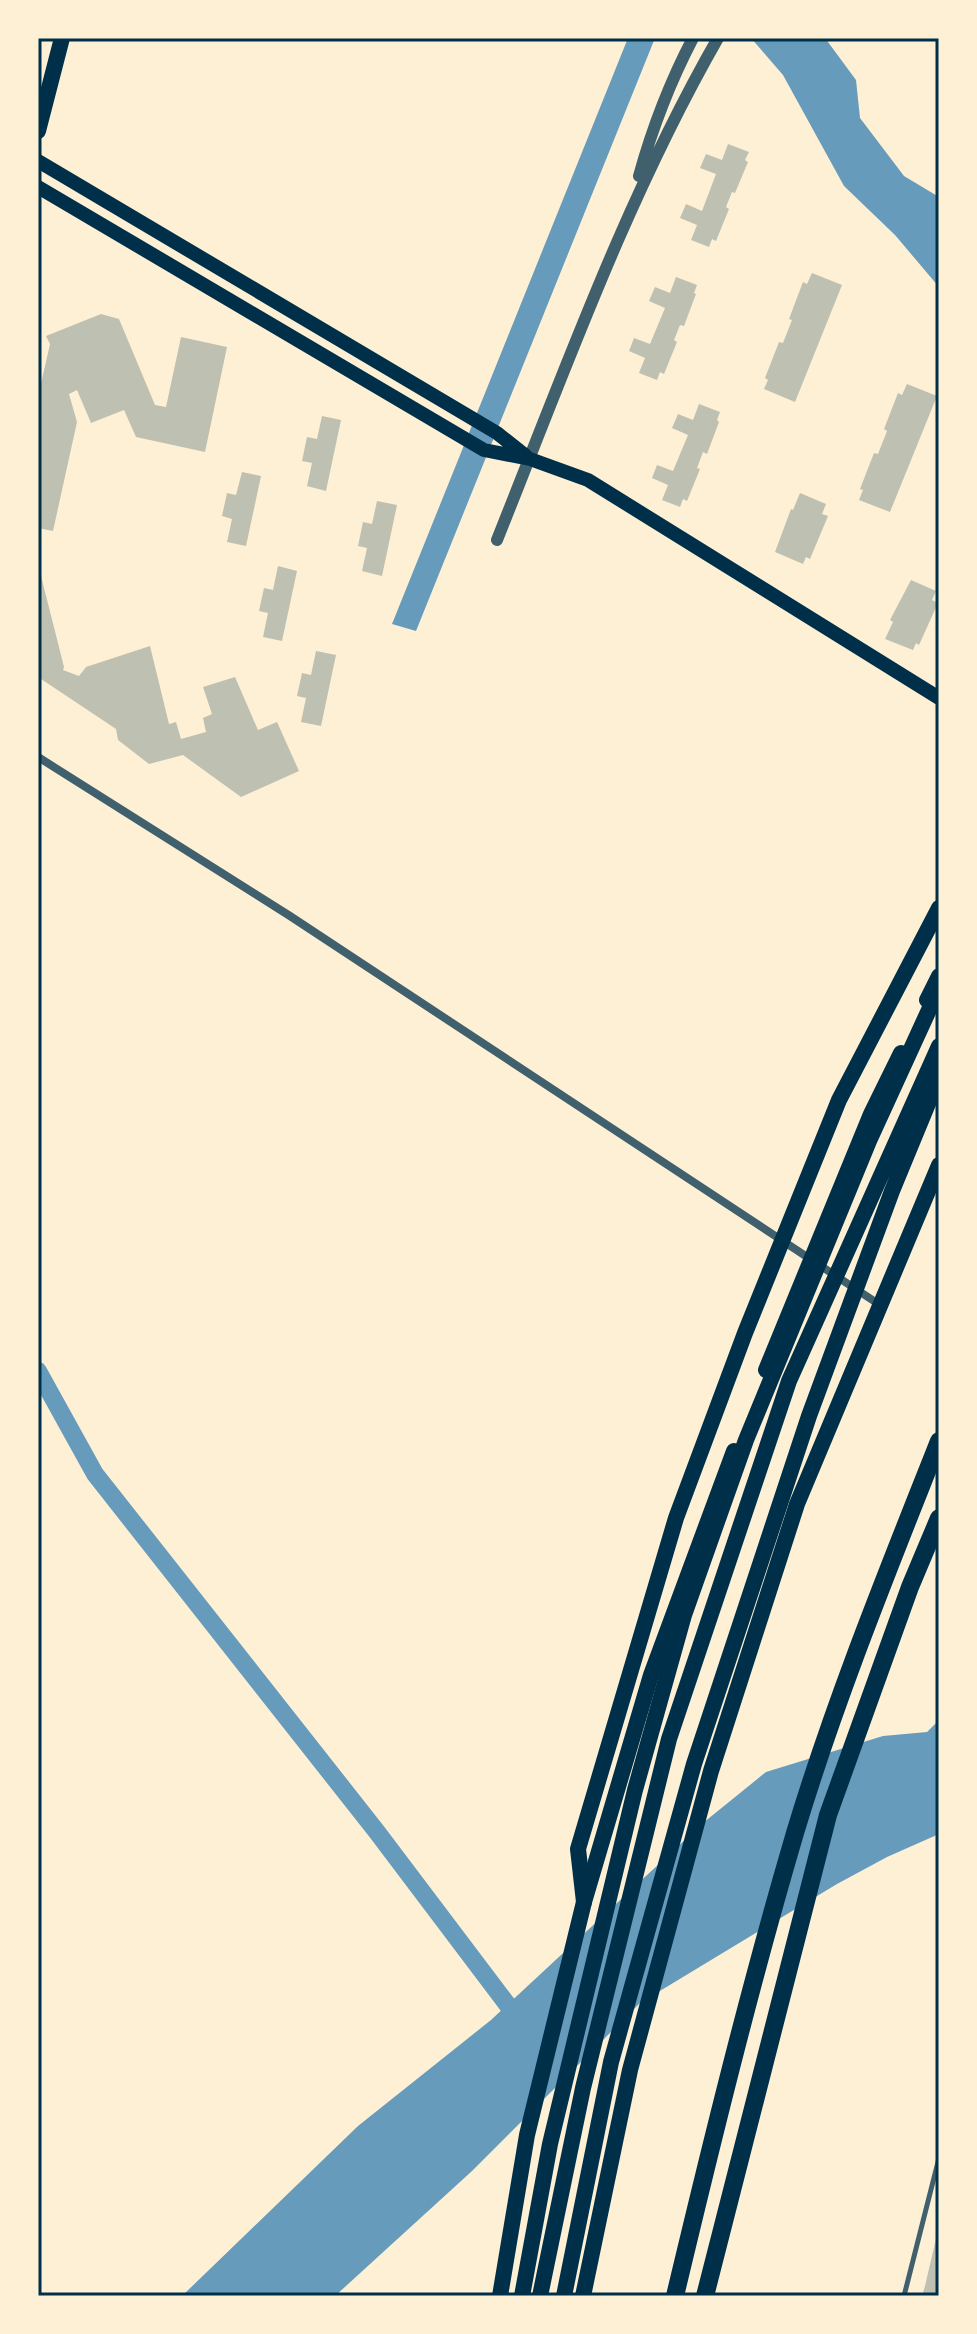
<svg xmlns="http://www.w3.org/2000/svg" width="977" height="2334" font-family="Mulish,sans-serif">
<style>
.water{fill:#669bbc}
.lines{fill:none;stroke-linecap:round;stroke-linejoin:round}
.canal{stroke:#669bbc;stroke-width:18}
.building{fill:#bec0b2}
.service{stroke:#3f606c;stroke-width:5}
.minor{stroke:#3f606c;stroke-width:8}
.tertiary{stroke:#3f606c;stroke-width:12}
.secondary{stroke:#003049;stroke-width:14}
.primary{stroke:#003049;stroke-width:16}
.trunk{stroke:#003049;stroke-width:16}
.motorway{stroke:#003049;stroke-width:18}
.neatline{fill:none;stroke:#003049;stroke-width:3}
</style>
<rect width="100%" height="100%" fill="#fdf0d5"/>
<path class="water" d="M 628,38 L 655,38 L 416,631 L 392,624 Z
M 751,38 L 825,38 L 856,80 L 860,118 L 904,176 L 939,197 L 939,287 L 895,235 L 844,186 L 783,75 Z
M 939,1720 L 939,1834 L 887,1857 L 837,1884 L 640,2003 L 472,2171 L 335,2296 L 182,2296 L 358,2126 L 491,2020 L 703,1823 L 766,1772 L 883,1736 L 927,1732 Z"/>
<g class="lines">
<path class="canal" d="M 38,1371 L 95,1474 L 377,1832 L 522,2024"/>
</g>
<path class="building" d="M 728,144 L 749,152 L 745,160 L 748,162 L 735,193 L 732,192 L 726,207 L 729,209 L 716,241 L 712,239 L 709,247 L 691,240 L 697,225 L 680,218 L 686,204 L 702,211 L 716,174 L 700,168 L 706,154 L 722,160 Z
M 812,273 L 842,285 L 795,402 L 764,389 L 768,380 L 765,378 L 779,342 L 783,343 L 792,320 L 789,319 L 803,282 L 807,284 Z
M 676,277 L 697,285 L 694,293 L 696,294 L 684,326 L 680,325 L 674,340 L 677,342 L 664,374 L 660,372 L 657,380 L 639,373 L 645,358 L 629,351 L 634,338 L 650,344 L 665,308 L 649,301 L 655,287 L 670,293 Z
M 101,314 L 119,319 L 155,405 L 166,407 L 181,337 L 227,347 L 205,452 L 136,437 L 124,410 L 91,423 L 77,390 L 69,394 L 77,422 L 53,531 L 38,528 L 38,397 L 50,344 L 46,336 Z
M 907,384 L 937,396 L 890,512 L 859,500 L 863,490 L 860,489 L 874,453 L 878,454 L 887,431 L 884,429 L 898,393 L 902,395 Z
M 699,404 L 720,412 L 717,420 L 719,422 L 707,454 L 703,452 L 697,468 L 700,469 L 687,501 L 683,499 L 680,507 L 662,500 L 668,485 L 652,478 L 657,465 L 673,471 L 688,435 L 672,428 L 678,414 L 693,420 Z
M 322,416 L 341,420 L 326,491 L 307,486 L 312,463 L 302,461 L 307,437 L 317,439 Z
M 242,472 L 261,476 L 246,546 L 227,542 L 232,519 L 222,516 L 227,493 L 236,495 Z
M 800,493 L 826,504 L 822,514 L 828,516 L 810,559 L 806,557 L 803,564 L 775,552 L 791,509 L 793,510 Z
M 377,501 L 397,505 L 382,576 L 362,571 L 367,548 L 358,546 L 363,522 L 372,524 Z
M 38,564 L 64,667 L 63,670 L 79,676 L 86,667 L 150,646 L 169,724 L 176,722 L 181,739 L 206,732 L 203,718 L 212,714 L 203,687 L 235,677 L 258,730 L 277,722 L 299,771 L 241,797 L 183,755 L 149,764 L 118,740 L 116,729 L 38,677 Z
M 278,566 L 297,571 L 282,641 L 263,637 L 268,613 L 259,611 L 264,588 L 273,590 Z
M 911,580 L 936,591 L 932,600 L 938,603 L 919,645 L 916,643 L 913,650 L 885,639 L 893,622 L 890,620 Z
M 316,651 L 336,655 L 321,726 L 301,722 L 306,698 L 297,696 L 302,673 L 311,675 Z
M 938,2230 L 939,2296 L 922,2296 L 925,2286 Z"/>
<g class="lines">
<path class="service" d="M 904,2296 L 939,2158"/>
<path class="minor" d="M 38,757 L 290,916 L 880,1305"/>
<path class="tertiary" d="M 639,176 C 652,129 670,82 693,38
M 497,540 C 565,370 627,197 718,38"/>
<path class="secondary" d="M 38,161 L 497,433 L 526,456
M 38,187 L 484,450 L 530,459 L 588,480 L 939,698"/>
<path class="primary" d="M 38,131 L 62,38
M 927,1000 L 939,976
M 766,1370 L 871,1114 L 901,1053
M 500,2296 L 527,2135 L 584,1902 L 651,1675 L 734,1451
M 583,2296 L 630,2070 L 711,1771 L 797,1504 L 939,1165"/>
<path class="trunk" d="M 584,1902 L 578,1849 L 676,1518 L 745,1333 L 839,1100 L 939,908
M 522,2296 L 550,2144 L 635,1790 L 684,1615 L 746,1440 L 869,1141 L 939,988
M 540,2296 L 583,2088 L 669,1739 L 789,1381 L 939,1046
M 564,2296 L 611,2062 L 694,1764 L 809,1416 L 892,1191 L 939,1077"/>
<path class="motorway" d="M 675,2296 C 712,2141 750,1986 795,1833 C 835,1700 888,1570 939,1441
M 705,2296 L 828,1815 L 910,1587 L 939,1518"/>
</g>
<rect width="977" height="2334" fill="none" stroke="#fdf0d5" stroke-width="80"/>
<rect x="40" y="40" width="897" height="2254" class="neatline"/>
</svg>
